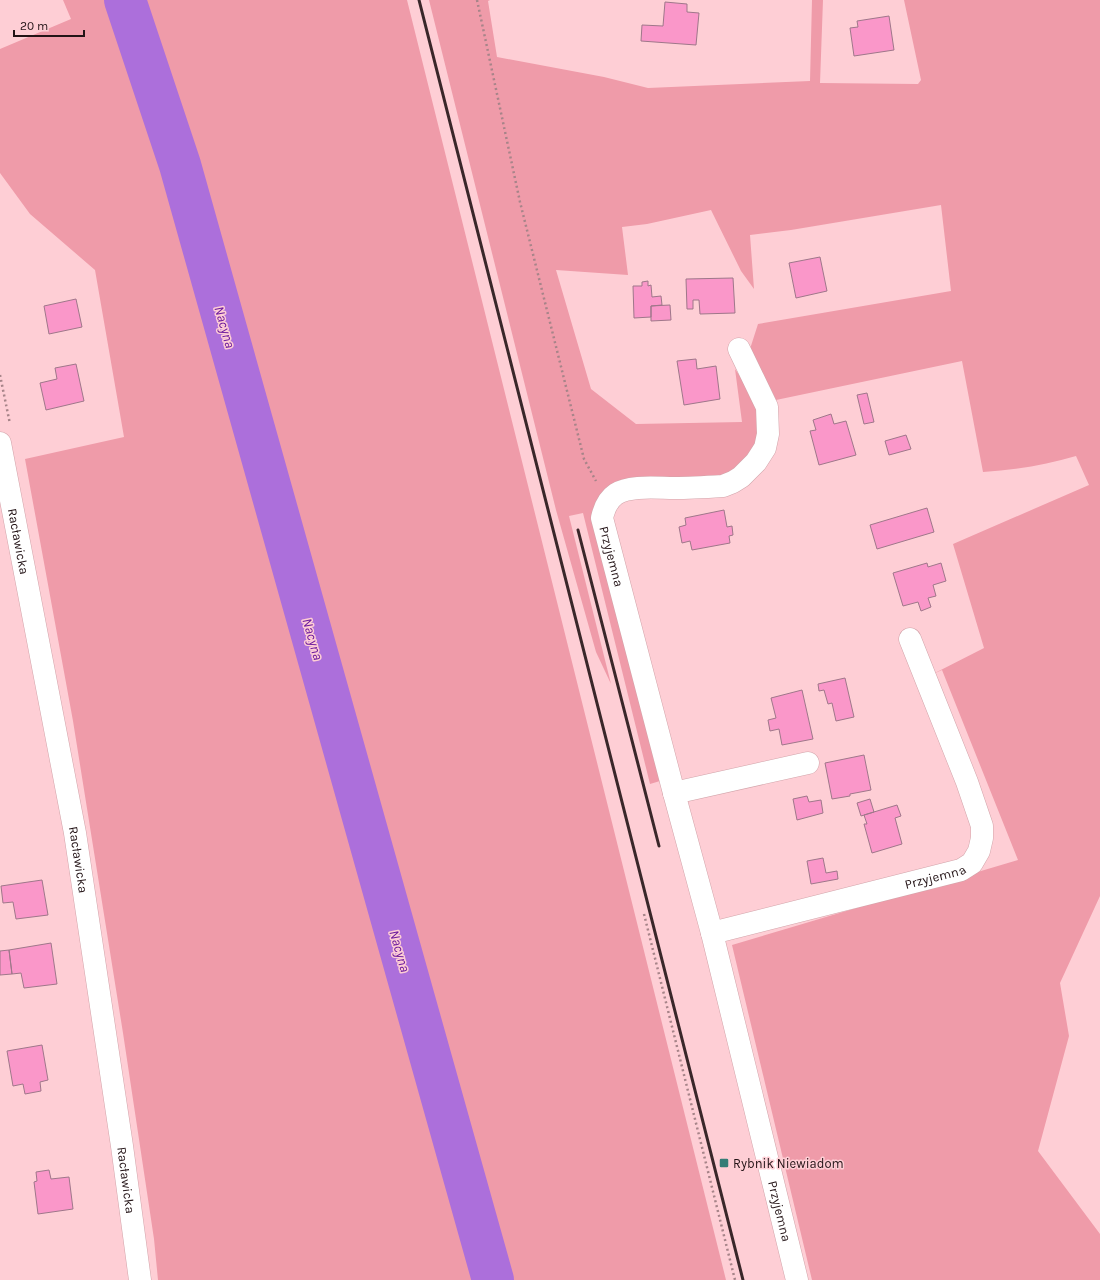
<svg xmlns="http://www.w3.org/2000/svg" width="1100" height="1280" font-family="Karla,sans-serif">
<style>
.green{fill:#ef9ba9}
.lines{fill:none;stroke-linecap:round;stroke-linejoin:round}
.river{stroke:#ac6fdb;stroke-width:42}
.building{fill:#fa97c9;stroke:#9f778a}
.minor-casing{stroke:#d2a4aa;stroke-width:23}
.path{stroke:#a78489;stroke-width:2.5;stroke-dasharray:2 3;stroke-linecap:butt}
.minor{stroke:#fff;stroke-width:22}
.rail{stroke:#3a272a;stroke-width:3}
.poi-dot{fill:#347c76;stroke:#feced5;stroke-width:1.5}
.labels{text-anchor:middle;stroke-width:3;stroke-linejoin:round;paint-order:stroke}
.street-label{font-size:13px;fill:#231316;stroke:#feced5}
.poi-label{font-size:13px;fill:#231316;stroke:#feced5;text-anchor:start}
.water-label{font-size:14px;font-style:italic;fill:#6d1a9d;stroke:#feced5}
</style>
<rect width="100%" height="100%" fill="#feced5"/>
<path class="green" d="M 63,0 L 113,0 L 180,199 L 266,494 L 485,1280 L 158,1280 L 154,1239 L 123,1033 L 73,721 L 25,459 L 124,437 L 95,270 L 30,214 L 0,173 L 0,49 L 71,19 Z
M 132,0 L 407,0 L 726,1280 L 500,1280 L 188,173 Z
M 429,0 L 490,0 L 488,1 L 497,57 L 604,77 L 648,88 L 810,81 L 812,0 L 823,0 L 820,83 L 918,84 L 921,80 L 904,0 L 1100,0 L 1100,896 L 1060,983 L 1069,1036 L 1038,1151 L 1100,1234 L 1100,1280 L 812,1280 L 732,945 L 1018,860 L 942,670 L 931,675 L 984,648 L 953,544 L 1089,485 L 1076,456 C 1046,465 1015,470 983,472 L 962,361 L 776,400 L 750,349 L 758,324 L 951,291 L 941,205 L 791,230 L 750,235 L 754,289 L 741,271 L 711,210 L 647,224 L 622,227 L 628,275 L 556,270 L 591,389 L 636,424 L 742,422 L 735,369 L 758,402 L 760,436 L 756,447 L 727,478 L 601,500 L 660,781 L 650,784 L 583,513 L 569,516 L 611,684 L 596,652 L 556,510 Z"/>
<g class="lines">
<path class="river" d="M 125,0 L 180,165 L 493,1280"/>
</g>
<path class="building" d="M 665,2 L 687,4 L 687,12 L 699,13 L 696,45 L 641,41 L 642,25 L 663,26 Z
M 889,16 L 894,50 L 854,56 L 850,28 L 858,27 L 857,21 Z
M 820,257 L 827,291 L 796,298 L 789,263 Z
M 733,278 L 735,313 L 700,314 L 699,300 L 693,300 L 693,309 L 687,309 L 686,279 Z
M 648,281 L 648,286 L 651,285 L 652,297 L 661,296 L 662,305 L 651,306 L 651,317 L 634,318 L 633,286 L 642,286 L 642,282 Z
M 76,299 L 82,327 L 49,334 L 44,306 Z
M 670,305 L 671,320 L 651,321 L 651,306 Z
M 696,359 L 697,369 L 716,366 L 720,399 L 684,405 L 677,361 Z
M 76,364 L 84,401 L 46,410 L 40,383 L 57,379 L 55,368 Z
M 867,393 L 874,422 L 864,424 L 857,395 Z
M 831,414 L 834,424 L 846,421 L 856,455 L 819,465 L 810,431 L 816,430 L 813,420 Z
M 906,435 L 911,449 L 889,455 L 885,441 Z
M 927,508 L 934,532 L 877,549 L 870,525 Z
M 724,510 L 727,527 L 732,526 L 733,535 L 729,536 L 730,543 L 692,550 L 690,541 L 682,543 L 679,527 L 686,525 L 685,518 Z
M 927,563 L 928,567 L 941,563 L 946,581 L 933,585 L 936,596 L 928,598 L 931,607 L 921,611 L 918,602 L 903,606 L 893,573 Z
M 845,678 L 854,717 L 836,721 L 832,703 L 828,704 L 824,690 L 819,691 L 818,684 Z
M 802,690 L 813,739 L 782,745 L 779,729 L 770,731 L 768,720 L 776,718 L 771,698 Z
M 864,755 L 871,790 L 850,794 L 850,796 L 832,799 L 825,763 Z
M 807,796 L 809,802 L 821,800 L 823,813 L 797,820 L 793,799 Z
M 870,799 L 874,812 L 861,816 L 857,803 Z
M 897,805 L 901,816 L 895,818 L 902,844 L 872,853 L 864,824 L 867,824 L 864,815 Z
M 823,858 L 826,873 L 837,871 L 838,879 L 811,884 L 807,861 Z
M 42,880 L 48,915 L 16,919 L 13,902 L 3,903 L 1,886 Z
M 51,943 L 57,984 L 24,988 L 21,973 L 12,974 L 9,950 Z
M 9,950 L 12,974 L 0,975 L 0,951 Z
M 42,1045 L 48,1080 L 40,1082 L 41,1091 L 25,1094 L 23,1084 L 13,1086 L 7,1051 Z
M 49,1170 L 51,1179 L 69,1177 L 73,1209 L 38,1214 L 34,1182 L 37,1181 L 36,1172 Z"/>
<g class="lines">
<g class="minor-casing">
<g id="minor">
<path id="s1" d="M 739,349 L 767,407 L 768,434 L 765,448 L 756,462 L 741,477 L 733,482 L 723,486 C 707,487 690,488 674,488 C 657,488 630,485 616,494 C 607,500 604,509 602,518 L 674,793 L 712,933 L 797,1280"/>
<path id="s2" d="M 0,443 L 75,833 L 122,1146 L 140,1280"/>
<path d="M 674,793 L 808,763"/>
<path id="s3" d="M 712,933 L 961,870 L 972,863 L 979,851 L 982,838 L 982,826 L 967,782 L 910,639"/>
</g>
</g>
<path class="path" d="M 477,0 L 520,202 L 584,459 L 596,481
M 0,375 L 10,424
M 644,914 L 735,1280"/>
<use href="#minor" class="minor"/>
<path class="rail" d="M 419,0 L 743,1280
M 578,530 L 659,846"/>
</g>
<rect class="poi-dot" x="719" y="1158" width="10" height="10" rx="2"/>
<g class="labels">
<g class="street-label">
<text dy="5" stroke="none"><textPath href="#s2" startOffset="100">Racławicka</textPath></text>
<text dy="5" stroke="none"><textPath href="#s1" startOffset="340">Przyjemna</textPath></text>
<text dy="5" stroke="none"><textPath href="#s2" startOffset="424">Racławicka</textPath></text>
<text dy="5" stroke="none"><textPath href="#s3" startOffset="230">Przyjemna</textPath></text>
<text dy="5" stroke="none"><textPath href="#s2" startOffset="748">Racławicka</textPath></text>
<text dy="5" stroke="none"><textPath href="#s1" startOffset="1016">Przyjemna</textPath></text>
</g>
<g class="poi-label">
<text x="733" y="1168">Rybnik Niewiadom</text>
</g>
<g class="water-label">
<text transform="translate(225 327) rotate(74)" y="5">Nacyna</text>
<text transform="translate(313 639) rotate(74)" y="5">Nacyna</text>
<text transform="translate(400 951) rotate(74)" y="5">Nacyna</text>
</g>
</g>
<path d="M14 30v6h70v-6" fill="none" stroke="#231316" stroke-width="2"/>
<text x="20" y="30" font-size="12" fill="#231316" stroke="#feced5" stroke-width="3" paint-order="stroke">20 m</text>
</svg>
